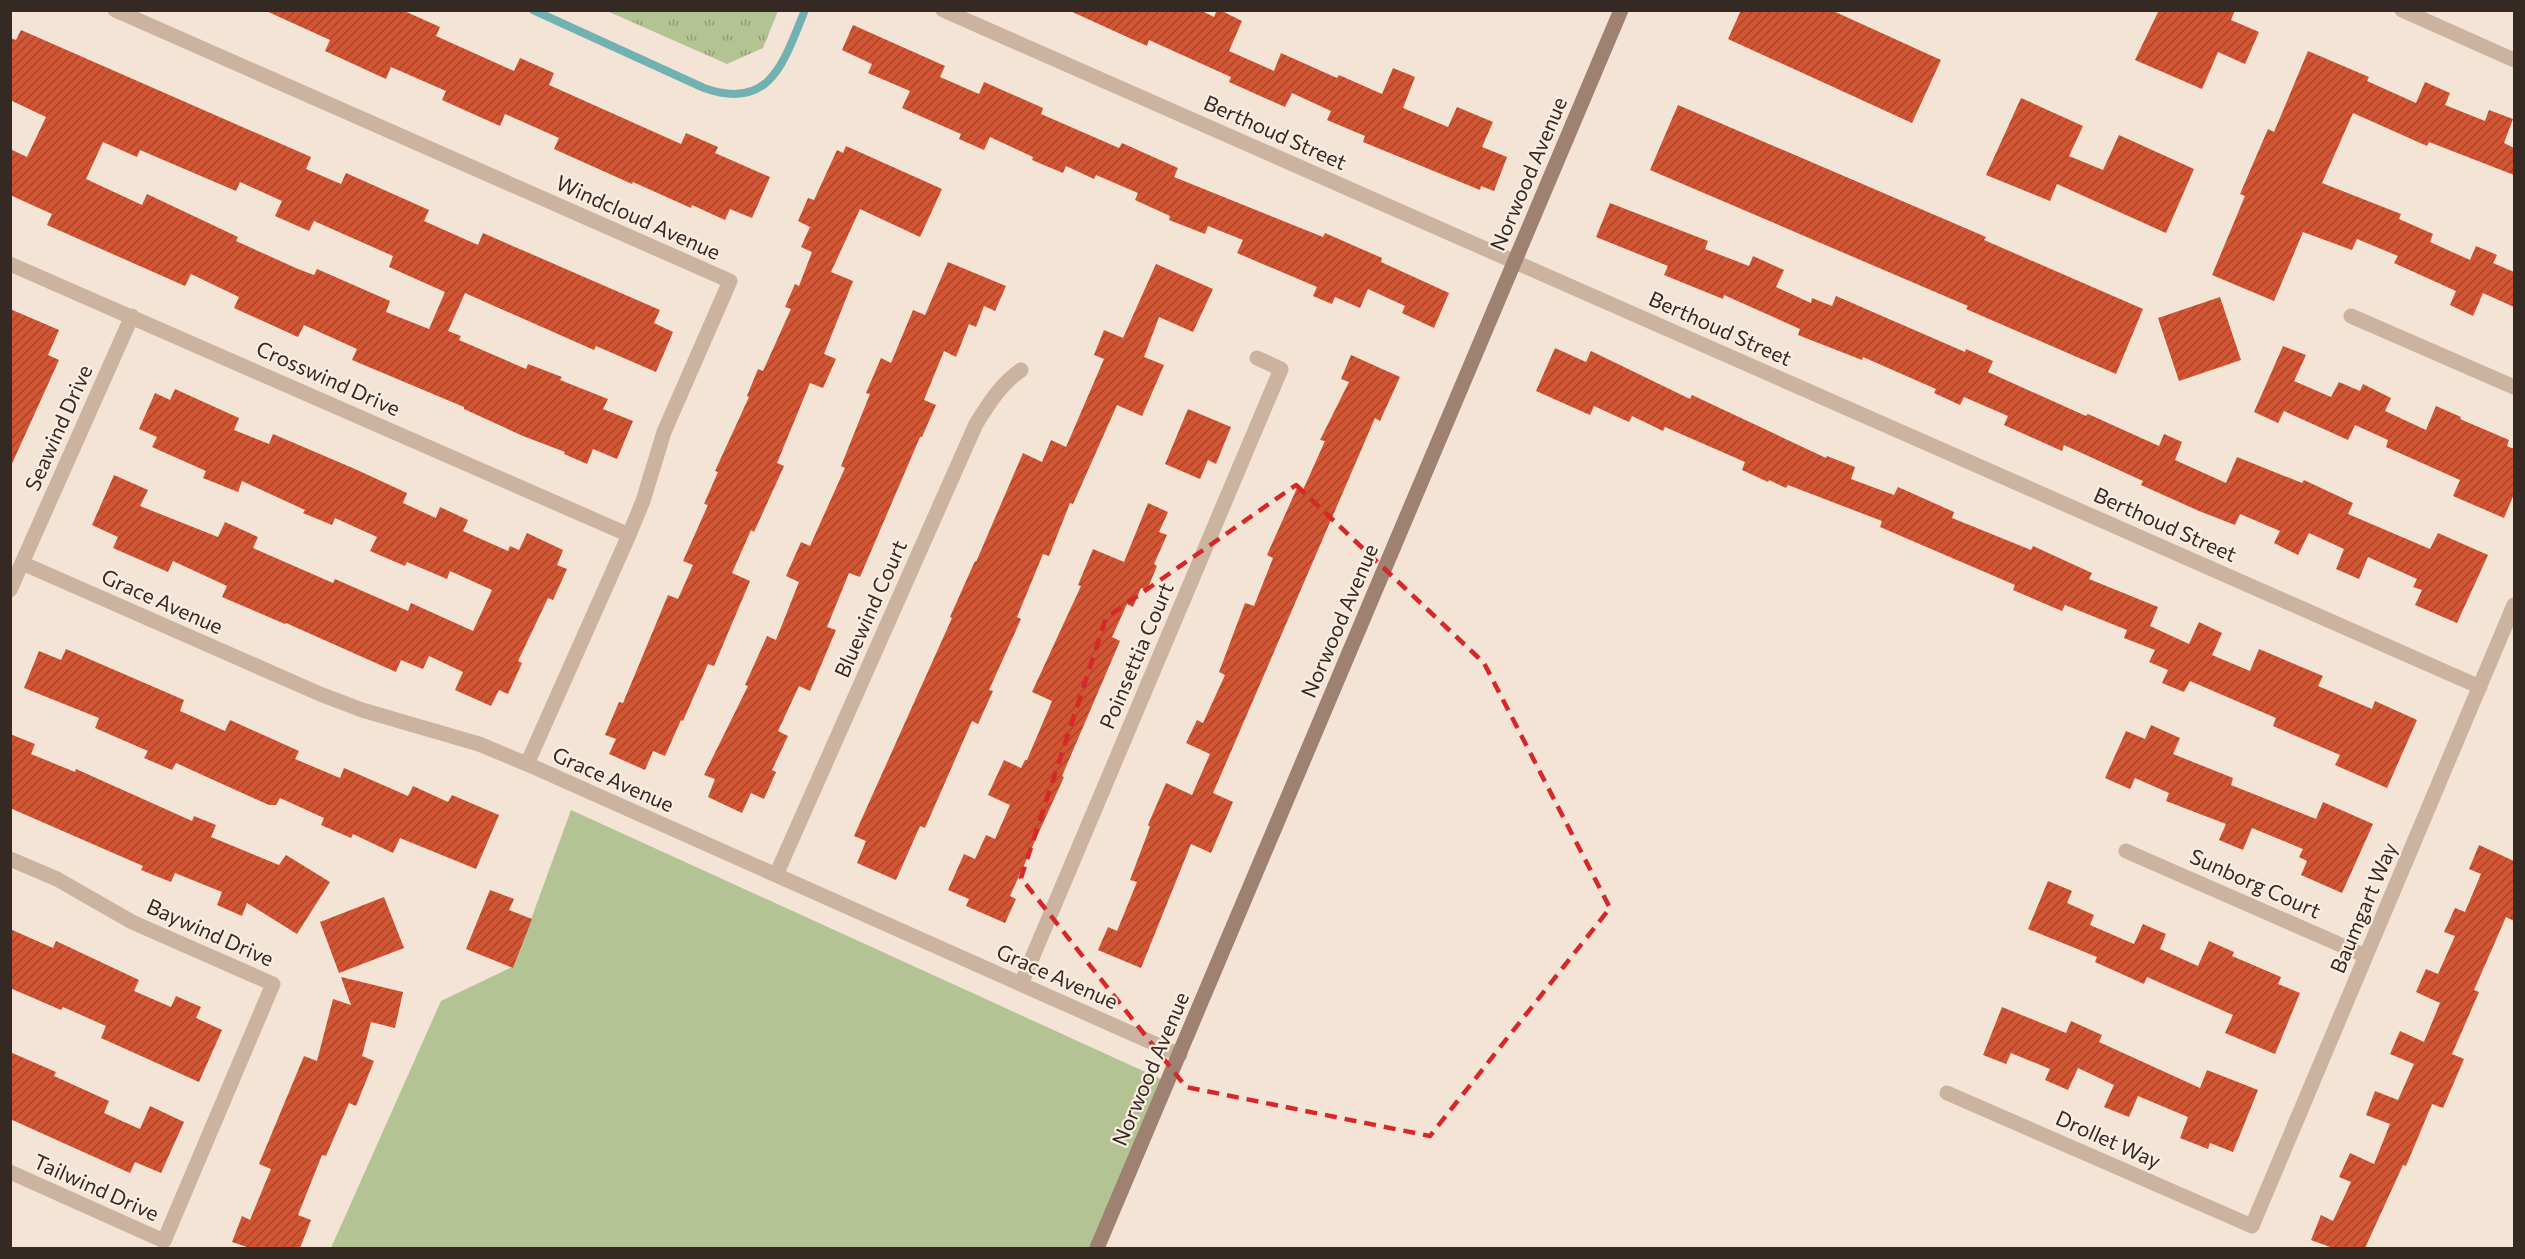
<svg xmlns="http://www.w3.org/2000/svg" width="2525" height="1259" font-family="Commissioner,sans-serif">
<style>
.grass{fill:#b4c394}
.park{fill:url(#park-tufts)}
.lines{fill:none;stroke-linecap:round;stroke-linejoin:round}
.stream{stroke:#71b1b2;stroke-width:8}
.building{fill:url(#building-hatch);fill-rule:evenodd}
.street{stroke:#cbb3a0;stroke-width:15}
.secondary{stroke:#9f8171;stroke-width:15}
.marked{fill:none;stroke:#d62828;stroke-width:4.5;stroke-dasharray:12 8;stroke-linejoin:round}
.labels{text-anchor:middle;stroke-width:4.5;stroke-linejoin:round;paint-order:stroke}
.street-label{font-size:21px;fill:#352924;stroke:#fbeee1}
</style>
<defs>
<pattern id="park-tufts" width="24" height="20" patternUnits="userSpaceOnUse" patternTransform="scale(1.5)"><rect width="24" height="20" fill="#b4c394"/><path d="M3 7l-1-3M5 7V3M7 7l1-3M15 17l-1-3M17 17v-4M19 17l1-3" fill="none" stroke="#939e79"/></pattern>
<pattern id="building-hatch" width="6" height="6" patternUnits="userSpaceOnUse" patternTransform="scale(1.5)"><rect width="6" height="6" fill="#d25534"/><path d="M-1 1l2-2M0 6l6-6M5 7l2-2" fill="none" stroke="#ab462c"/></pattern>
</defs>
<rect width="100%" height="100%" fill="#f3e4d5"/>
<path class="grass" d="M 571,810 L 1163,1080 L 1093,1248 L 331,1248 L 441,1001 L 514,966 Z"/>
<path class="park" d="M 607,11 L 778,11 L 763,48 L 727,64 Z"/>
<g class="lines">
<path class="stream" d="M 533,10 L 704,88 C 771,112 784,61 805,10"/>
</g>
<path class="building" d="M 264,10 L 402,10 L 440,27 L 436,36 L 514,71 L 520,58 L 554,73 L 549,85 L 681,144 L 686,133 L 718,147 L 715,153 L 770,177 L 752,218 L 730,209 L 725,220 L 692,205 L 691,208 L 633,182 L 632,184 L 554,149 L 559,138 L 505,114 L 500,126 L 442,100 L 446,91 L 391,67 L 386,79 L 325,51 L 330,40 Z
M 1068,10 L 1200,10 L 1214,17 L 1217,10 L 1220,10 L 1242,21 L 1229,51 L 1274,71 L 1281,53 L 1337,78 L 1339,75 L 1382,94 L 1393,68 L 1415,77 L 1403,108 L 1448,127 L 1457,107 L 1493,122 L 1482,147 L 1507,157 L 1494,191 L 1481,186 L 1480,190 L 1363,142 L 1365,136 L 1327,120 L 1331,111 L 1292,93 L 1285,107 L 1229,82 L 1231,77 L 1149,40 L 1147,46 Z
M 1741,10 L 1831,10 L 1941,60 L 1912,123 L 1728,39 Z
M 2159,10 L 2235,10 L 2231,20 L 2259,32 L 2245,64 L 2218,52 L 2202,89 L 2135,60 Z
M 853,25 L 945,66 L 940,77 L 979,94 L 984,82 L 1043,108 L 1041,114 L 1119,148 L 1122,143 L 1178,168 L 1174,177 L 1323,237 L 1325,233 L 1382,258 L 1381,262 L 1449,293 L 1434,328 L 1402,313 L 1405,306 L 1368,289 L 1360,308 L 1335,297 L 1332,304 L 1313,296 L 1317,287 L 1237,253 L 1243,240 L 1208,226 L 1205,234 L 1169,220 L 1170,216 L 1135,200 L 1138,193 L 1096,175 L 1094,179 L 1066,166 L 1063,173 L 1032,160 L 1033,157 L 990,137 L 984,150 L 959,139 L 961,134 L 902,108 L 910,91 L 868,73 L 872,64 L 842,50 Z
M 21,30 L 311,157 L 306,169 L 341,184 L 346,173 L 429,210 L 424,221 L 478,245 L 483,233 L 660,310 L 654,323 L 673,332 L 656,372 L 596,346 L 594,350 L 465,293 L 448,331 L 461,336 L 459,340 L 526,369 L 528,364 L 562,377 L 560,380 L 608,399 L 603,409 L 633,421 L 617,459 L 593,449 L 587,464 L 564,454 L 565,452 L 523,436 L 464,409 L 464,407 L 352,360 L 357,349 L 304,325 L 298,337 L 234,308 L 239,297 L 191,274 L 185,286 L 47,225 L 52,214 L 10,195 L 10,149 L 27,157 L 46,117 L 10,100 L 10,38 L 16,40 ZM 103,142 L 137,157 L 140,150 L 236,191 L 240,182 L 282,201 L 275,216 L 309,231 L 314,221 L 393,256 L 389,267 L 445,292 L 429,329 L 386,312 L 390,301 L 317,269 L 314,275 L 298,269 L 236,241 L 238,237 L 147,194 L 142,205 L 86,179 Z
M 2308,51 L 2369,77 L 2367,81 L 2416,103 L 2425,82 L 2450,93 L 2445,105 L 2485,121 L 2489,110 L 2513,119 L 2504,143 L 2514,148 L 2514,175 L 2429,142 L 2427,146 L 2353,113 L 2322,183 L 2401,214 L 2399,219 L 2433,234 L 2430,242 L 2470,260 L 2476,246 L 2497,255 L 2493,263 L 2514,272 L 2514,307 L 2483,293 L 2473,316 L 2450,305 L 2456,291 L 2394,263 L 2398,256 L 2357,239 L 2352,250 L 2303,232 L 2274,301 L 2212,275 L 2245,196 L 2240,194 L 2268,129 L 2274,132 Z
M 2021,98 L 2083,126 L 2069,156 L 2103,170 L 2119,135 L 2194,169 L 2166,233 L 2057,184 L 2050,201 L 1986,175 Z
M 1678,105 L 1986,237 L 1984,240 L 2143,309 L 2116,374 L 1966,309 L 1968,306 L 1650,170 Z
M 846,146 L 942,189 L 920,237 L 860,209 L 831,272 L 853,281 L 824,354 L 836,359 L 823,388 L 810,383 L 777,463 L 784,466 L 754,532 L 751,530 L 732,573 L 750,581 L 714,666 L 708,664 L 683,721 L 681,720 L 665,756 L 653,751 L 645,770 L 609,754 L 616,739 L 605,735 L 619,702 L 623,703 L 668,595 L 678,599 L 693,565 L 683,561 L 708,505 L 704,504 L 718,472 L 715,471 L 749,397 L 747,396 L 758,369 L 763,371 L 791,309 L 785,307 L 795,284 L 799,286 L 812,252 L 801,247 L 810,227 L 798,221 L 808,198 L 814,200 L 837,150 L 843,153 Z
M 1610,203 L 1708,241 L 1705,249 L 1749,266 L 1753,256 L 1784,270 L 1776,287 L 1811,303 L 1812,298 L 1832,306 L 1836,296 L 1965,352 L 1966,349 L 1993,361 L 1988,372 L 2086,416 L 2088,414 L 2159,446 L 2164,434 L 2182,442 L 2175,460 L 2226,483 L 2237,457 L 2302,483 L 2304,480 L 2353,503 L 2348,514 L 2430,549 L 2438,533 L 2488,555 L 2457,623 L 2415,605 L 2422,590 L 2413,587 L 2417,579 L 2368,557 L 2359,579 L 2336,569 L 2344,549 L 2309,533 L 2298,555 L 2274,543 L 2280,531 L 2240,514 L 2235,525 L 2199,511 L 2141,485 L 2143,481 L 2064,445 L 2062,451 L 2004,425 L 2008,416 L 1964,397 L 1960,405 L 1934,393 L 1936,389 L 1863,357 L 1862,360 L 1798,335 L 1800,329 L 1724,295 L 1723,299 L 1664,275 L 1668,266 L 1596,237 Z
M 948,262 L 1006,286 L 995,311 L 984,306 L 976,327 L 969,324 L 956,357 L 944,351 L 924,400 L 936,405 L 922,437 L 920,437 L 860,577 L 849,573 L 827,627 L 836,630 L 810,691 L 799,686 L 778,731 L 788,736 L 772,770 L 776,772 L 764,799 L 751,793 L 742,813 L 708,797 L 715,779 L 704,775 L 748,686 L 745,685 L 767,636 L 776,640 L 799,582 L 786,576 L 801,542 L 810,546 L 845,468 L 841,466 L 870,394 L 866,393 L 881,358 L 891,363 L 913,310 L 925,315 Z
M 1156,264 L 1213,289 L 1193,332 L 1159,317 L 1144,357 L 1164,365 L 1142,416 L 1117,405 L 1073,504 L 1070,503 L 1049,556 L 1043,554 L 1017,617 L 1021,619 L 989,690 L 993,691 L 978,724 L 972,721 L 925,828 L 920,826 L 896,880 L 857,863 L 866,841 L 854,836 L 952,618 L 950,617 L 975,561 L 976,562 L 1023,453 L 1042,462 L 1051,440 L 1066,447 L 1104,359 L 1094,355 L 1104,330 L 1123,338 Z
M 2220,297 L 2241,360 L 2179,381 L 2158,318 Z
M 10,309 L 59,330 L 48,355 L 59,360 L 10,468 Z
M 2283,346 L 2306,355 L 2294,381 L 2331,397 L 2339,382 L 2360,391 L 2363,384 L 2391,398 L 2385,411 L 2426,430 L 2436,406 L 2461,417 L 2460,419 L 2509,440 L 2507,446 L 2514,449 L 2514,494 L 2504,518 L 2453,496 L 2460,480 L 2386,447 L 2388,440 L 2355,425 L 2348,440 L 2284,411 L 2278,423 L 2254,412 Z
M 1555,348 L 1586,362 L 1591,351 L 1690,399 L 1692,395 L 1826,458 L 1827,456 L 1855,467 L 1851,479 L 1894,495 L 1898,487 L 1954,512 L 1952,518 L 2031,550 L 2033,546 L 2092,573 L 2089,579 L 2158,607 L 2150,626 L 2189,644 L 2199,622 L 2222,633 L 2212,655 L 2250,671 L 2259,649 L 2323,676 L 2318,686 L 2372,709 L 2375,701 L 2417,720 L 2387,788 L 2335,765 L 2340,755 L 2273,726 L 2276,718 L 2190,681 L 2184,692 L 2162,683 L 2168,670 L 2149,662 L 2155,650 L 2124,638 L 2127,630 L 2065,605 L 2062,611 L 2013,590 L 2015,585 L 1880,527 L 1882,521 L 1788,485 L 1786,488 L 1769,480 L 1768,482 L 1742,470 L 1745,462 L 1665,427 L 1663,431 L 1632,416 L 1629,422 L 1594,406 L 1590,415 L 1536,391 Z
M 1351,355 L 1400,377 L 1380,421 L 1375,418 L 1213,793 L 1233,802 L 1211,853 L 1191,844 L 1141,968 L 1098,950 L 1108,927 L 1117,931 L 1137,882 L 1130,880 L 1150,827 L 1148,825 L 1166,783 L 1192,795 L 1210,754 L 1186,743 L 1197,720 L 1203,723 L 1225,675 L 1219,672 L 1245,603 L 1254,606 L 1273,558 L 1267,555 L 1297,488 L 1303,490 L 1325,441 L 1320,440 L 1349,382 L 1341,379 Z
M 175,389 L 239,418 L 234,430 L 269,444 L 273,434 L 355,469 L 407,493 L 403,503 L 436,518 L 440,507 L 468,520 L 463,531 L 508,551 L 510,546 L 519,550 L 527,533 L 563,550 L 557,565 L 567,569 L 553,600 L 548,598 L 518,661 L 522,663 L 508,694 L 499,690 L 491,706 L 455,690 L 463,672 L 429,656 L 423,669 L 401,660 L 396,672 L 286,623 L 285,624 L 222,597 L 227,586 L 173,561 L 168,572 L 113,548 L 118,537 L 92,525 L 114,475 L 148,490 L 140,506 L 218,537 L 225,522 L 258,537 L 253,548 L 333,583 L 335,579 L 408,611 L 411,603 L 473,631 L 492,590 L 450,571 L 447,579 L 407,562 L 405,566 L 370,551 L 377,537 L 335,518 L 332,525 L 303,513 L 305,510 L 242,481 L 238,492 L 203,478 L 206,471 L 152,447 L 157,437 L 139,429 L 155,393 L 170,400 Z
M 1188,409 L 1231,427 L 1216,464 L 1208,460 L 1200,479 L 1165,464 Z
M 1148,503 L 1168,512 L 1159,532 L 1167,535 L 1154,564 L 1157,566 L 1147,590 L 1141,588 L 1133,607 L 1127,604 L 1112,637 L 1120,641 L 1062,776 L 1064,777 L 1010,896 L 1016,899 L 1005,923 L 966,906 L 969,899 L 948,890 L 964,854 L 975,859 L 986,835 L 995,839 L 1010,805 L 988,795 L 1004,760 L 1021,768 L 1025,760 L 1027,760 L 1052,701 L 1032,692 L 1081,586 L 1078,585 L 1093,549 L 1124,562 Z
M 66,649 L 184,700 L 180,711 L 225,731 L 230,720 L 299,751 L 295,759 L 340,778 L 344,768 L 408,796 L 413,786 L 448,802 L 452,795 L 499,815 L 476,869 L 400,838 L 393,853 L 353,834 L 351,838 L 321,825 L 324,818 L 280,798 L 276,805 L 269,805 L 176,763 L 172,770 L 144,758 L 148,751 L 95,728 L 99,718 L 24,688 L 39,651 L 61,660 Z
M 2151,725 L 2180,738 L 2173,754 L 2233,778 L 2231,785 L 2316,819 L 2323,802 L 2373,824 L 2342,893 L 2301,875 L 2307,861 L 2299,857 L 2303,849 L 2252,828 L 2243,850 L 2219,840 L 2226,824 L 2166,801 L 2169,793 L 2135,778 L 2130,789 L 2105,778 L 2126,731 L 2145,739 Z
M 10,734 L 35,744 L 31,754 L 75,772 L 76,769 L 192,821 L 194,816 L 216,825 L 211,837 L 279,865 L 286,855 L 330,882 L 297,934 L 247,903 L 242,916 L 217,905 L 222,892 L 175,873 L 171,882 L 141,870 L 143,866 L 10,808 Z
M 2479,845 L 2514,861 L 2514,921 L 2506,917 L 2474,990 L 2479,992 L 2452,1054 L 2464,1059 L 2443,1108 L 2432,1104 L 2406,1166 L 2403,1165 L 2365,1248 L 2333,1248 L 2311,1240 L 2321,1215 L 2333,1221 L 2351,1182 L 2339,1177 L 2350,1153 L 2374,1164 L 2390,1124 L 2366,1115 L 2375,1091 L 2398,1100 L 2414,1064 L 2390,1054 L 2400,1031 L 2424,1042 L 2440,1003 L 2416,992 L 2426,969 L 2438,974 L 2455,936 L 2444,932 L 2455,908 L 2465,912 L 2481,874 L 2469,869 Z
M 2048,881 L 2072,891 L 2067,903 L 2094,915 L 2090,925 L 2134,944 L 2143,924 L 2166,934 L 2160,949 L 2198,966 L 2209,941 L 2234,952 L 2232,956 L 2281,977 L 2278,984 L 2300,993 L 2275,1054 L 2225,1033 L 2233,1015 L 2147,977 L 2144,984 L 2095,962 L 2097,957 L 2028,929 Z
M 490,890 L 514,899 L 509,910 L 532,919 L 513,968 L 466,949 Z
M 384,897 L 404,948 L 339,973 L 320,922 Z
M 10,929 L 53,948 L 56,941 L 139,980 L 134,991 L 171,1007 L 176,996 L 201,1007 L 196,1018 L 222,1030 L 199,1082 L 101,1038 L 106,1026 L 63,1007 L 61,1010 L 10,988 Z
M 341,977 L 403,992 L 395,1028 L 371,1022 L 362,1056 L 374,1061 L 356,1106 L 349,1103 L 326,1156 L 322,1155 L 298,1215 L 311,1220 L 300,1248 L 250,1248 L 232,1242 L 242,1216 L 250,1220 L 271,1169 L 259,1164 L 304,1056 L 317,1061 L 333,999 L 351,1005 Z
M 2002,1007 L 2066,1033 L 2071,1021 L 2102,1035 L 2099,1042 L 2200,1088 L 2207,1070 L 2258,1090 L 2233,1152 L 2210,1143 L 2208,1149 L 2180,1138 L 2188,1117 L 2138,1096 L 2129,1117 L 2104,1107 L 2114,1085 L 2078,1068 L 2068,1090 L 2045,1080 L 2050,1069 L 2011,1053 L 2006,1064 L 1983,1055 Z
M 10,1052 L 56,1072 L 54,1076 L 109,1101 L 104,1113 L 140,1129 L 150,1106 L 184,1122 L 161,1173 L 135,1162 L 130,1173 L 10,1119 Z"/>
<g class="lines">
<path class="street" d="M 115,10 L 730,281 L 664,432 L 643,501 L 629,535 L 527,764
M 943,10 L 2480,687
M 2402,10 L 2514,60
M 10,264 L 629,535
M 2351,316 L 2514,387
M 22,563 L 320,694 L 362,710 L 479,744 L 527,764 L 1180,1055
M 10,590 L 132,316
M 2126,851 L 2366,956
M 10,859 L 57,879 L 132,922 L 273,984 L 164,1241 L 10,1172
M 776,875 L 976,424 C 989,403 1001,384 1021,370
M 1021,984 L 1281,369 L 1257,358
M 1947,1093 L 2252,1226 L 2514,605"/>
<path class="secondary" d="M 1097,1248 L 1621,10"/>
</g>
<path class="marked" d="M 1296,485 L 1484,663 L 1610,908 L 1430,1136 L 1186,1087 L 1021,878 L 1106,618 Z"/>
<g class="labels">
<g class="street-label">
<text transform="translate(1275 133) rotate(24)" y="7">Berthoud Street</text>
<text transform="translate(1529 174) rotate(-67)" y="7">Norwood Avenue</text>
<text transform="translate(638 218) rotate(24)" y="7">Windcloud Avenue</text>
<text transform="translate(1720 329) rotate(24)" y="7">Berthoud Street</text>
<text transform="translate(328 379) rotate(24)" y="7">Crosswind Drive</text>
<text transform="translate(59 428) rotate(-66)" y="7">Seawind Drive</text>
<text transform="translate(2165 525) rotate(24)" y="7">Berthoud Street</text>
<text transform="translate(162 602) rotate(24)" y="7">Grace Avenue</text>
<text transform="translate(871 609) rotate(-66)" y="7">Bluewind Court</text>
<text transform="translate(1340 621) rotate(-67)" y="7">Norwood Avenue</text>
<text transform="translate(1137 656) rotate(-67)" y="7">Poinsettia Court</text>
<text transform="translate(613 780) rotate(24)" y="7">Grace Avenue</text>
<text transform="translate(2255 884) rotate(24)" y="7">Sunborg Court</text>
<text transform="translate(2364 908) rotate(-67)" y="7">Baumgart Way</text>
<text transform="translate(210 933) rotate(24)" y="7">Baywind Drive</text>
<text transform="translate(1057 977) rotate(24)" y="7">Grace Avenue</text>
<text transform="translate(1151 1069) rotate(-67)" y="7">Norwood Avenue</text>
<text transform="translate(2108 1140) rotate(24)" y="7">Drollet Way</text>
<text transform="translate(96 1188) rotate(24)" y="7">Tailwind Drive</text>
</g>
</g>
<rect width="2525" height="1259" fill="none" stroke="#352924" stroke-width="24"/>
</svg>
